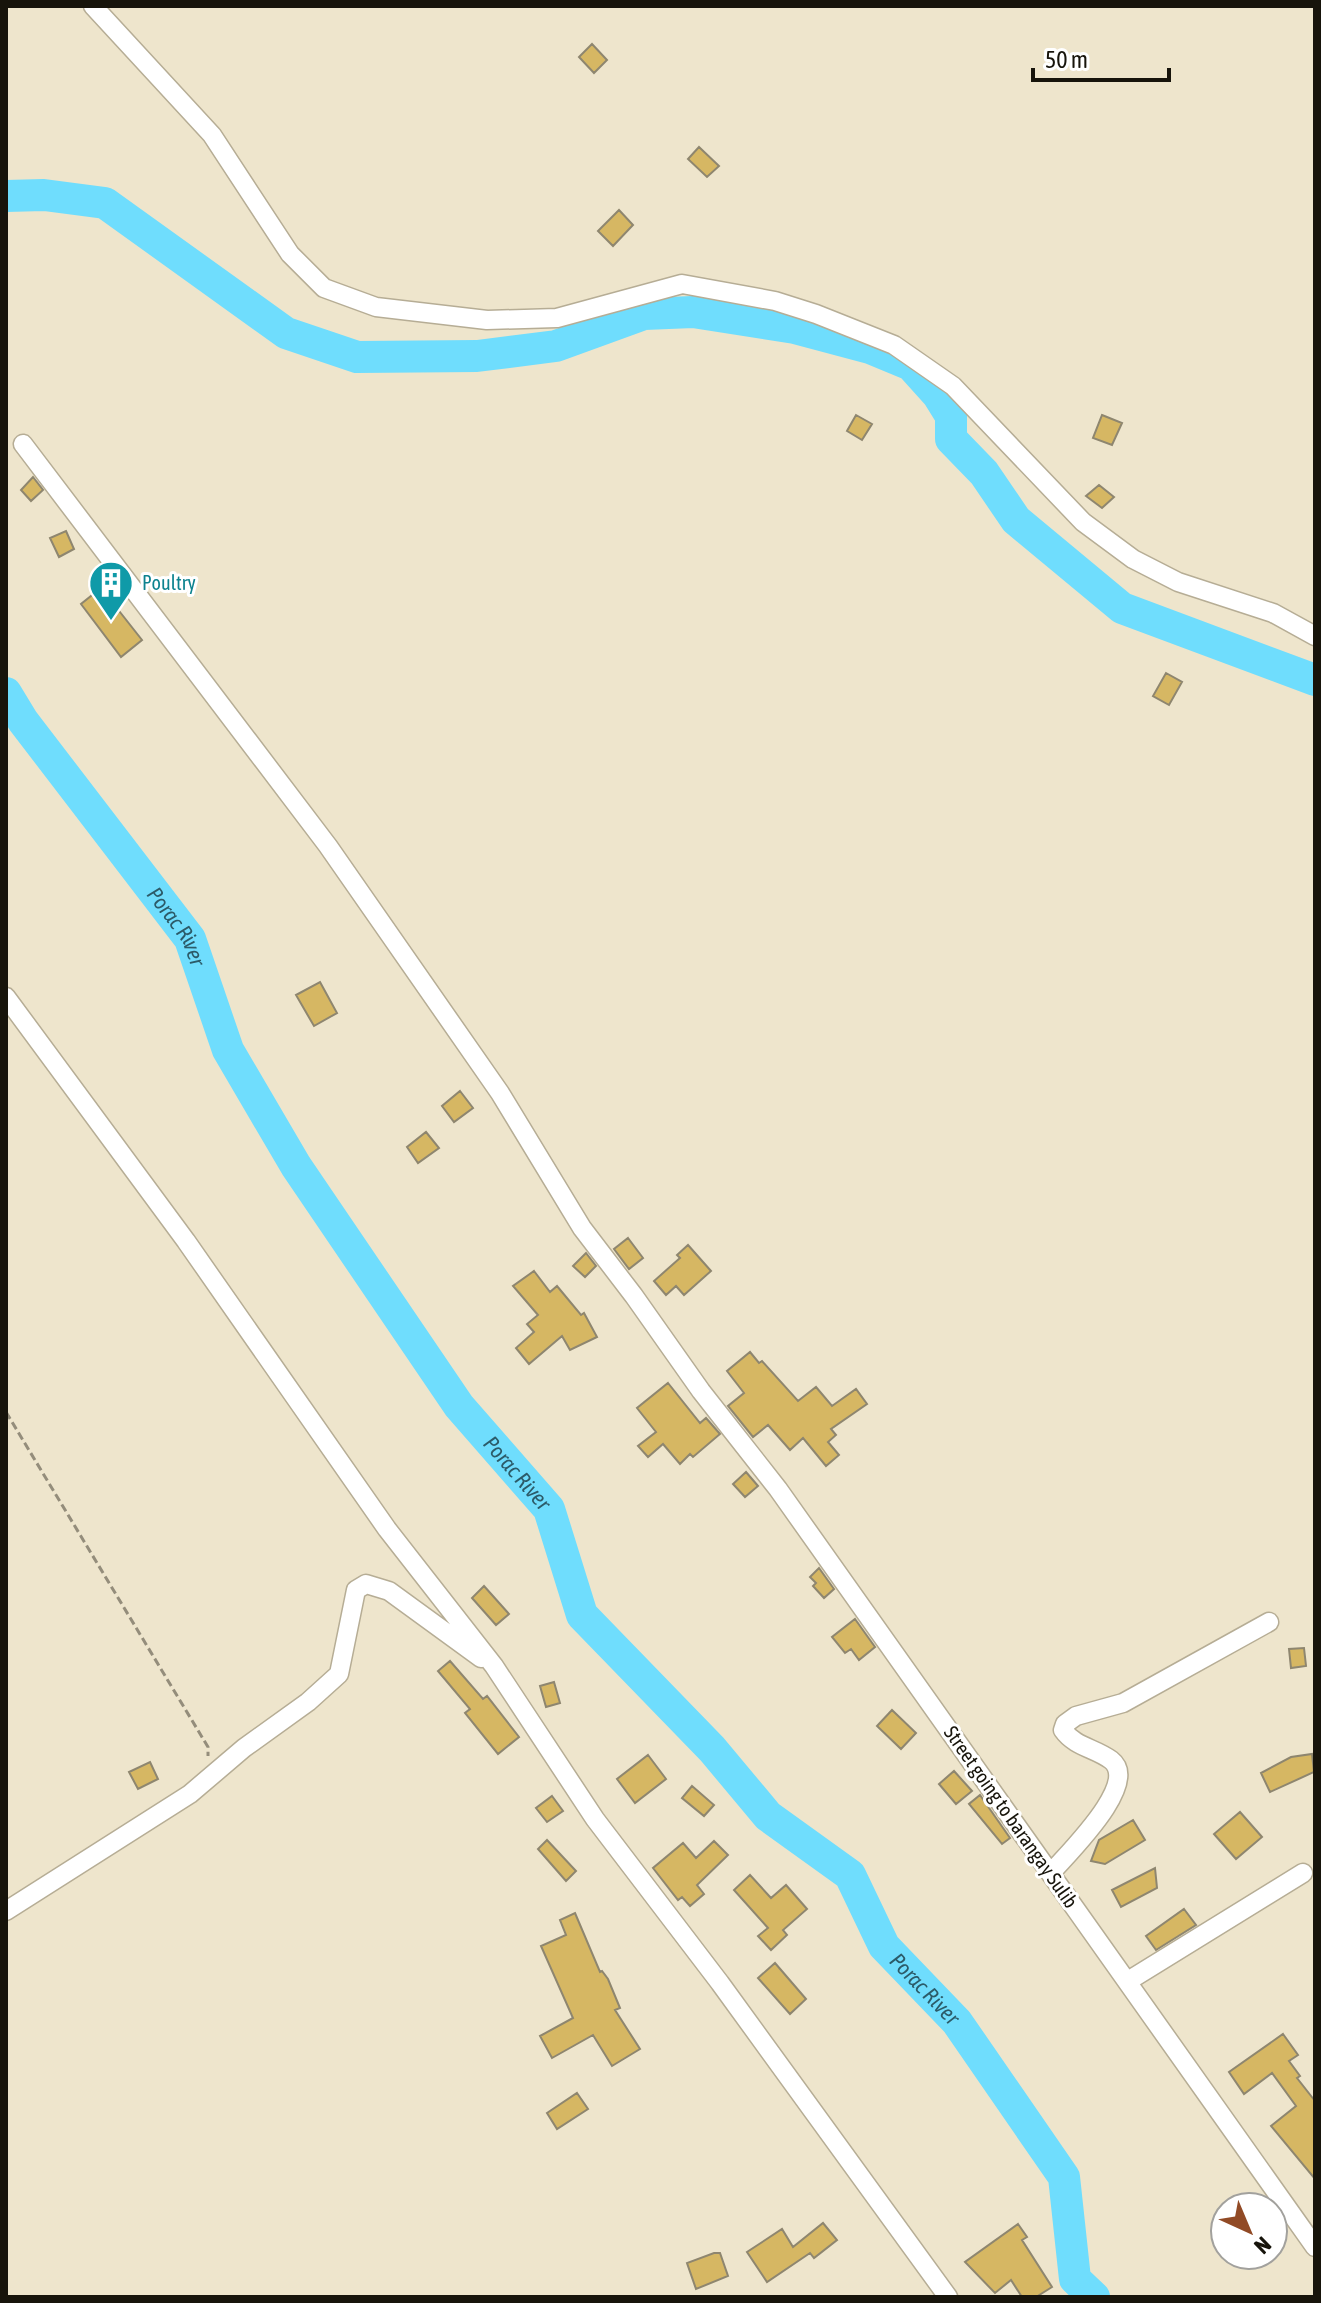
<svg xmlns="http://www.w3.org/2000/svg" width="1321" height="2303" font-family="'Asap Condensed',sans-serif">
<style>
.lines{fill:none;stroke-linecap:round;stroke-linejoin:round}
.river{stroke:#6fddfd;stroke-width:32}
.building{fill:#d6b763;stroke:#8e866f;stroke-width:2}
.minor-casing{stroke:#b6ad95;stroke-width:21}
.path{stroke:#948d7b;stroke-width:3;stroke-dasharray:8 4;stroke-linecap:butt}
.minor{stroke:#fff;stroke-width:18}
.labels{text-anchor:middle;stroke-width:6;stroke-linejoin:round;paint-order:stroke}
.culture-label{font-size:20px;fill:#0d838f;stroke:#fff;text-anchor:start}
.street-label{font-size:20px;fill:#17140b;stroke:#fff}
.water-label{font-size:22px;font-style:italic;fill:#2c5b69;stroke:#fff}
</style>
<rect width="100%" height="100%" fill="#eee5cc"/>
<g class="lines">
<g class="river">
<path d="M 6,196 L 44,195 L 105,203 L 286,333 L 357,357 L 477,356 L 556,346 L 644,314 L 693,312 L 795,328 L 870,348 L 911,365 L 938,395 L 951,416 L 951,439 L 984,473 L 1016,520 L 1122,608 L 1315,680"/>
<path id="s1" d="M 6,693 L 23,721 L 190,939 L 228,1050 L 296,1166 L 459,1406 L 549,1509 L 582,1615 L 712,1749 L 768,1816 L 850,1875 L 884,1946 L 957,2022 L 1064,2177 L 1075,2279 L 1094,2297"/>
</g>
</g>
<path class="building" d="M 592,44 L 607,60 L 594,73 L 579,57 Z
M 699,147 L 719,166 L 707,177 L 688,159 Z
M 619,210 L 633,225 L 613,246 L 598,231 Z
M 856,415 L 872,424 L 862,440 L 847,431 Z
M 1102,415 L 1122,423 L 1112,445 L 1093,438 Z
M 33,477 L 43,490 L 31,501 L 21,490 Z
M 1099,485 L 1114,497 L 1102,508 L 1086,496 Z
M 66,531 L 74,549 L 59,557 L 50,538 Z
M 101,588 L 142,640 L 121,657 L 81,604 Z
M 1166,673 L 1182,682 L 1169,705 L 1153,696 Z
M 320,982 L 337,1013 L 314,1026 L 296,995 Z
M 460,1091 L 473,1108 L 454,1122 L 442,1106 Z
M 426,1132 L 439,1148 L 418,1163 L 407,1147 Z
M 628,1238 L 643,1258 L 629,1269 L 614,1249 Z
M 688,1245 L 711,1271 L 684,1295 L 676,1286 L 666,1295 L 654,1281 L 680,1258 L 677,1255 Z
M 586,1253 L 596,1266 L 585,1277 L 573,1266 Z
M 534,1271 L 550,1292 L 557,1286 L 581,1315 L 584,1313 L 597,1337 L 570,1350 L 562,1336 L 529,1364 L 516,1348 L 534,1332 L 527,1324 L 538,1315 L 513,1286 Z
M 750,1352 L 759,1363 L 762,1361 L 798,1401 L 816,1387 L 832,1406 L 856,1389 L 867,1404 L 831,1429 L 836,1435 L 828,1442 L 839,1455 L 826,1466 L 803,1438 L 790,1450 L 768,1425 L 753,1437 L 728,1406 L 744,1393 L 727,1371 Z
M 668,1383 L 700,1423 L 706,1418 L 720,1434 L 693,1457 L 690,1454 L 680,1464 L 663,1444 L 648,1457 L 638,1446 L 656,1432 L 637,1408 Z
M 746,1472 L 758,1486 L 745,1497 L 733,1484 Z
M 819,1568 L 834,1589 L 824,1598 L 813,1586 L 816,1583 L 810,1577 Z
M 484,1586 L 509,1614 L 496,1625 L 472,1598 Z
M 855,1619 L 875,1647 L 859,1660 L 851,1649 L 845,1653 L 832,1637 Z
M 1304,1648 L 1306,1666 L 1291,1668 L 1289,1649 Z
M 450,1661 L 483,1699 L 487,1696 L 519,1737 L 498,1754 L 465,1713 L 470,1709 L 438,1671 Z
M 554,1682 L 560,1703 L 546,1707 L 540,1686 Z
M 892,1710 L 916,1733 L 901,1749 L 877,1726 Z
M 1312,1754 L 1314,1772 L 1270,1792 L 1261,1773 L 1291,1757 Z
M 648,1755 L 666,1779 L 635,1803 L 617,1779 Z
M 150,1762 L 158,1779 L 138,1789 L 129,1772 Z
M 954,1771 L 972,1791 L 956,1804 L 939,1784 Z
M 692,1786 L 714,1805 L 704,1816 L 682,1798 Z
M 980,1795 L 1010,1838 L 1002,1844 L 969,1804 Z
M 552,1796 L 563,1811 L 547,1822 L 536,1808 Z
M 1240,1812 L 1262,1837 L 1236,1859 L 1214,1834 Z
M 1133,1820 L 1145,1840 L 1105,1864 L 1091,1861 L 1099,1840 Z
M 547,1840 L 576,1871 L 566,1881 L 538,1849 Z
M 714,1841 L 728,1855 L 697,1885 L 704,1894 L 690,1906 L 682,1897 L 678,1900 L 653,1868 L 683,1843 L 696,1858 Z
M 1155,1868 L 1157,1888 L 1121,1907 L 1112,1890 Z
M 750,1875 L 771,1898 L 786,1885 L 807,1909 L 783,1930 L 787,1935 L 771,1950 L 758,1936 L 768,1928 L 734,1890 Z
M 1184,1909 L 1196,1925 L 1156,1950 L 1146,1936 Z
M 575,1913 L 600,1972 L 602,1971 L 608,1979 L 620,2008 L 615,2010 L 640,2049 L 612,2066 L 593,2035 L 552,2058 L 540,2036 L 573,2018 L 541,1946 L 566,1935 L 560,1920 Z
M 775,1963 L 806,1999 L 790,2014 L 758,1978 Z
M 1283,2034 L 1298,2055 L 1289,2061 L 1300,2076 L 1297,2078 L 1315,2101 L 1315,2179 L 1271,2126 L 1296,2106 L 1272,2073 L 1244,2094 L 1229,2072 Z
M 577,2093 L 588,2109 L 557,2129 L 547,2113 Z
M 823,2223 L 837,2240 L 814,2258 L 810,2253 L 767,2282 L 747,2252 L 782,2229 L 793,2247 Z
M 1018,2224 L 1027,2237 L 1022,2240 L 1052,2287 L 1036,2297 L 1022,2297 L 1011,2280 L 995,2293 L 965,2262 Z
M 714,2253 L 720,2253 L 728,2276 L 696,2289 L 687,2263 Z"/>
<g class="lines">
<g class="minor-casing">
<path id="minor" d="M 93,6 L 212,135 L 290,254 L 324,288 L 376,307 L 487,320 L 557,318 L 682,284 L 775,301 L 816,314 L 894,345 L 953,386 L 1083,522 L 1133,559 L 1178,582 L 1273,613 L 1315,636
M 23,444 L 328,846 L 500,1093 L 582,1228 L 634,1296 L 701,1391 L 778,1489 L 1315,2247
M 6,997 L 186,1241 L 387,1529 L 494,1666 L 595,1819 L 720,1983 L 948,2297
M 1051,1873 C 1068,1853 1141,1783 1111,1760 C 1095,1748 1075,1747 1063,1730 L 1065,1724 L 1076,1716 L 1123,1703 L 1269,1622
M 6,1911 L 190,1794 L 244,1748 L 308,1702 L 339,1674 L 356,1590 L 366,1584 L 389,1591 L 481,1658
M 1128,1981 L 1303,1873"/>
</g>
<path class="path" d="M 6,1412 L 208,1747 L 208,1756"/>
<use href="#minor" class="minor"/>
</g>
<defs>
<g id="building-pin" transform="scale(2.3)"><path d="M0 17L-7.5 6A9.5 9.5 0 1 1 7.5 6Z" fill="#0f9aa8" stroke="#fff"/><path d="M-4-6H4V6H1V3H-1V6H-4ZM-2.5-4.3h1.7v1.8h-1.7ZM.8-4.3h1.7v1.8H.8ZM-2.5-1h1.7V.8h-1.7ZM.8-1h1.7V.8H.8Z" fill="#fff"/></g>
</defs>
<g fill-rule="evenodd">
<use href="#building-pin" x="111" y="583"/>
</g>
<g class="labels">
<g class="culture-label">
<text x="142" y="590">Poultry</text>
</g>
<g class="street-label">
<text transform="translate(1011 1817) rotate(55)" y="7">Street going to barangay Sulib</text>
</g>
<g class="water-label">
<text dy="8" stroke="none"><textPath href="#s1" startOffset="290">Porac River</textPath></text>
<text dy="8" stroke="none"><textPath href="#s1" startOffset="938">Porac River</textPath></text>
<text dy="8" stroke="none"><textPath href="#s1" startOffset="1610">Porac River</textPath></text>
</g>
</g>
<rect width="1321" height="2303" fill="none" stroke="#17140b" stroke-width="16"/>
<g transform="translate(1249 2231) rotate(136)"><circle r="38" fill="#ffffff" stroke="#a2a19d" stroke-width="2"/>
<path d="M0-6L14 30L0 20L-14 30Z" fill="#914a25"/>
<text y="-12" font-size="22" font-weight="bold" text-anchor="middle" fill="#17140b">N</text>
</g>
<path d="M1033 68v12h136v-12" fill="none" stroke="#17140b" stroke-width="4"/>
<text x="1045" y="68" font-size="24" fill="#17140b" stroke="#ffffff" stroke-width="6" paint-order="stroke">50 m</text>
</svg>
